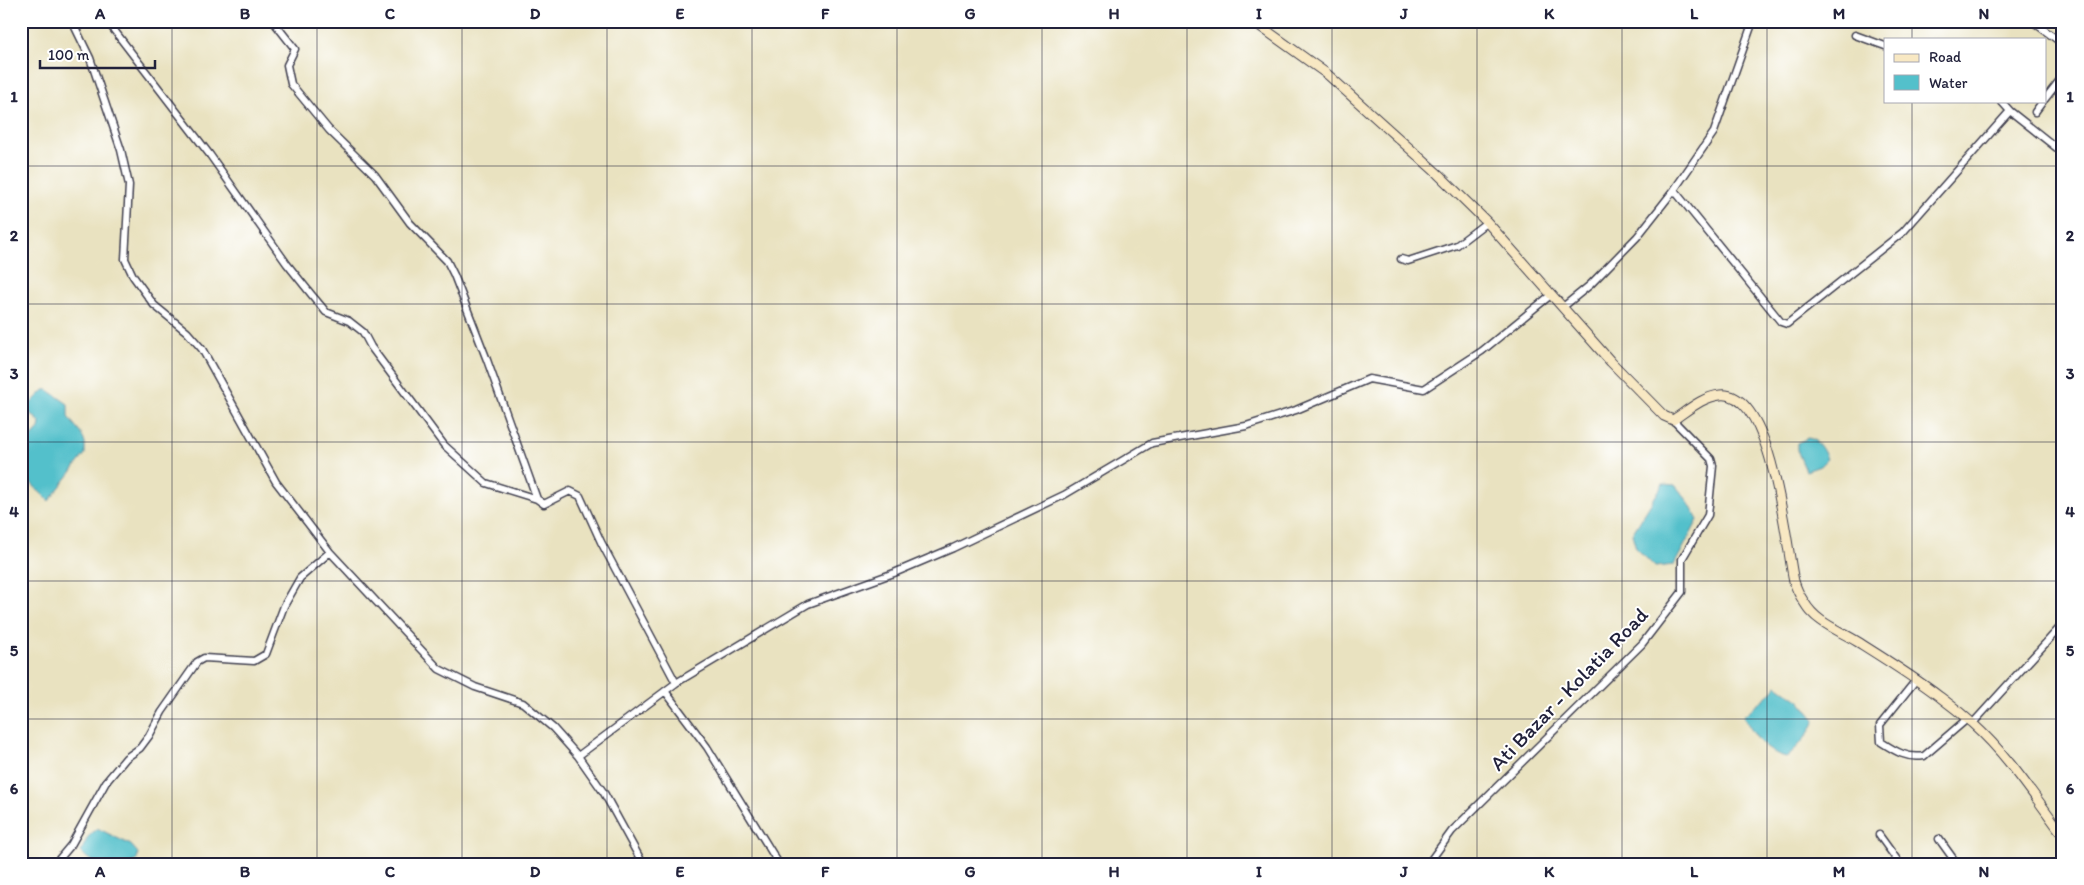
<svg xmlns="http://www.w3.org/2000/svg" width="2084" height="885" font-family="Itim,sans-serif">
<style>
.water{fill:#53c0cb;stroke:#3a7183}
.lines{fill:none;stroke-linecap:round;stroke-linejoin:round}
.minor-casing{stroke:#403f4f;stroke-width:9}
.secondary-casing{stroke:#403f4f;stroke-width:11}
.minor{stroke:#fff;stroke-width:6}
.secondary{stroke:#f8e8c3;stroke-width:9}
.grid{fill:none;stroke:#22223b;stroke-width:1;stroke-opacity:0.55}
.labels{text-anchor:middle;stroke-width:4;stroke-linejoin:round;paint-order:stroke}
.street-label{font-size:21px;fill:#22223b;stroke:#fff}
.neatline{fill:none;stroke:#22223b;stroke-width:2}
.grid-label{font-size:16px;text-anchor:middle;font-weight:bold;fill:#22223b}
</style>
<rect width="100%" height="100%" fill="#fff"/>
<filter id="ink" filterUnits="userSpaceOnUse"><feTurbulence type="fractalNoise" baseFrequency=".02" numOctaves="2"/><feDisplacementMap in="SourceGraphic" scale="10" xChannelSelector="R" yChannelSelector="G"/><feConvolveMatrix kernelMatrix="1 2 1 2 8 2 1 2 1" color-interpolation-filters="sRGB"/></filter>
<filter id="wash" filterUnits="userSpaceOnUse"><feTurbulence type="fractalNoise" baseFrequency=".0096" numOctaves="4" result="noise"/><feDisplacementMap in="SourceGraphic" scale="20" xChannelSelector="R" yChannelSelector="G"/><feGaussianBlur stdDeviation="1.12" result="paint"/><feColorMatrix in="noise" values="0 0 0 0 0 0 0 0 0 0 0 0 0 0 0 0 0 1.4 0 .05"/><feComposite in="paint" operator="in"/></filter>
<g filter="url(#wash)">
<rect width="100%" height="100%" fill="#e9e2c0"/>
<path class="water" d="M 44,390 L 48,390 L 68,404 L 68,417 L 81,433 L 85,443 L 85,454 L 49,501 C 30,482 18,475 22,447 L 39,429 L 40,422 L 29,412 L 28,406 Z
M 1808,438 C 1818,440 1823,449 1827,459 L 1820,466 L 1806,471 L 1797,450 L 1797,443 Z
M 1663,484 L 1675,485 L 1687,500 L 1698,520 L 1674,565 L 1655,567 L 1636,548 L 1632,534 Z
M 1777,685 L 1800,701 L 1815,720 C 1809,735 1799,747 1786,757 C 1761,750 1756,737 1743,716 L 1770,694 Z
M 97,828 L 131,845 L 138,853 L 137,860 C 122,869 90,867 81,851 L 88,837 Z"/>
</g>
<g filter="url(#ink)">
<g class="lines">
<g class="minor-casing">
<path id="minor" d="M 72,21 L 90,58 L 121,150 L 129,185 L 125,259 L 133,276 L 154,305 L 187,332 L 202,349 L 276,482 L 330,552 L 439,669 L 475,687 L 523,703 L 553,728 L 578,756 L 604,793 L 643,864
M 107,21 L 210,155 L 287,264 L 311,294 L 326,312 L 349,321 L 363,332 L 371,347 L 444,445 L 486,483 L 537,499
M 273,21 L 295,49 L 287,65 L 291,84 L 329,130 L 375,175 L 410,223 L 447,261 L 454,275 L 487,360 L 537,499 L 544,504 L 570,491 L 580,496 L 601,542 L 676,683
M 2032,21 L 2063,44
M 1855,35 L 1885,46
M 2045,99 L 2063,76
M 2010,111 L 2063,153
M 2035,112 L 2043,101
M 1674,190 L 1781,322 L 1787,324 L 1903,232 L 2010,111 L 2001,101
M 1401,259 L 1408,261 L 1457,245 L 1487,222
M 1563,307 L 1590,285 L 1637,237 L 1674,190 L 1714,132 L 1753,21
M 1916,680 L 1880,725 L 1881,742 C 1895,751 1907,759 1924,756 L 1967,719
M 665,691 L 707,747 L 779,864
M 1973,723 L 2063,624
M 578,756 L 676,683 L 808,604 L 894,573 L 953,548 L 1064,495 L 1152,443 L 1246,426 L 1296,410 L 1369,379 L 1424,389 L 1482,351 L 1552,294
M 1879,835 L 1900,864
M 1939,839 L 1957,864
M 55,864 L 71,845 L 106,782 L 126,758 L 140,748 L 149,736 L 162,712 L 197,662 L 204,658 L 254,661 L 266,654 L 284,606 L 300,578 L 330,552
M 1428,864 L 1452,831 L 1642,644 L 1682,592 L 1682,559 L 1708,515 L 1713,466 L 1711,459 L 1673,420"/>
</g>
<g class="secondary-casing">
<path id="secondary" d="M 1253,21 L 1327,74 L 1438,174 L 1487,222 L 1611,362 L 1664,416 L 1673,420 C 1687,411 1702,397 1720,395 C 1773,389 1786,546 1794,581 C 1796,588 1800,596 1804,602 C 1816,623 1839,630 1858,642 C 1885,659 1914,677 1940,697 C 1951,705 1962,714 1972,723 C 2008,755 2035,797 2063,835"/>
</g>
<use href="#minor" class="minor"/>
<use href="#secondary" class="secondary"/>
</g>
</g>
<path class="grid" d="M 172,21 L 172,864M 317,21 L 317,864M 462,21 L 462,864M 607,21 L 607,864M 752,21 L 752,864M 897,21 L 897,864M 1042,21 L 1042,864M 1187,21 L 1187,864M 1332,21 L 1332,864M 1477,21 L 1477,864M 1622,21 L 1622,864M 1767,21 L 1767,864M 1912,21 L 1912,39M 1912,101 L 1912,864M 21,166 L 2063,166M 21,304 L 2063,304M 21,442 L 2063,442M 21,581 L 2063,581M 21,719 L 2063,719"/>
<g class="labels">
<g class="street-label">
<text transform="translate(1569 689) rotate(-46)" y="7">Ati Bazar - Kolatia Road</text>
</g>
</g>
<rect width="2084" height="885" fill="none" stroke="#fff" stroke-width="55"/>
<rect x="1884" y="38" width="162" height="65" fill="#ffffff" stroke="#a7a7b1"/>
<rect x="1894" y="54" width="25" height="8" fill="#f8e8c3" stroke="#a7a7b1"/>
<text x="1929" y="62" font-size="15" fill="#22223b">Road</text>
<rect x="1894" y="75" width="25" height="15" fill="#53c0cb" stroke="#a7a7b1"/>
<text x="1929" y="88" font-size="15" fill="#22223b">Water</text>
<path d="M40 60v8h115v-8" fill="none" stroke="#22223b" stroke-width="2.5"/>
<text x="48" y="60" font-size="15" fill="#22223b" stroke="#ffffff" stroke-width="4" paint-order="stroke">100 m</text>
<rect x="28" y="28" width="2028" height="830" class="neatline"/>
<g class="grid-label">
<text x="100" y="19">A</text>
<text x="245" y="19">B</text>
<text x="390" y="19">C</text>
<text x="535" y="19">D</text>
<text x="680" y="19">E</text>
<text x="825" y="19">F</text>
<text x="970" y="19">G</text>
<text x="1114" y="19">H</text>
<text x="1259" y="19">I</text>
<text x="1404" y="19">J</text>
<text x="1549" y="19">K</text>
<text x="1694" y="19">L</text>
<text x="1839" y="19">M</text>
<text x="1984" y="19">N</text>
<text x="14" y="102">1</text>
<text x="2070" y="102">1</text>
<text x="14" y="241">2</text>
<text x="2070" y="241">2</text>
<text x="14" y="379">3</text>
<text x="2070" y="379">3</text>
<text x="14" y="517">4</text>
<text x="2070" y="517">4</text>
<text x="14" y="656">5</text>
<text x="2070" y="656">5</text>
<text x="14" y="794">6</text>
<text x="2070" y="794">6</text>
<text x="100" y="877">A</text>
<text x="245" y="877">B</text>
<text x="390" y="877">C</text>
<text x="535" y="877">D</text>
<text x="680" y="877">E</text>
<text x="825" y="877">F</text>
<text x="970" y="877">G</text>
<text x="1114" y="877">H</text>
<text x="1259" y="877">I</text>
<text x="1404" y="877">J</text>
<text x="1549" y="877">K</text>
<text x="1694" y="877">L</text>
<text x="1839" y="877">M</text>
<text x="1984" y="877">N</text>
</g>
</svg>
